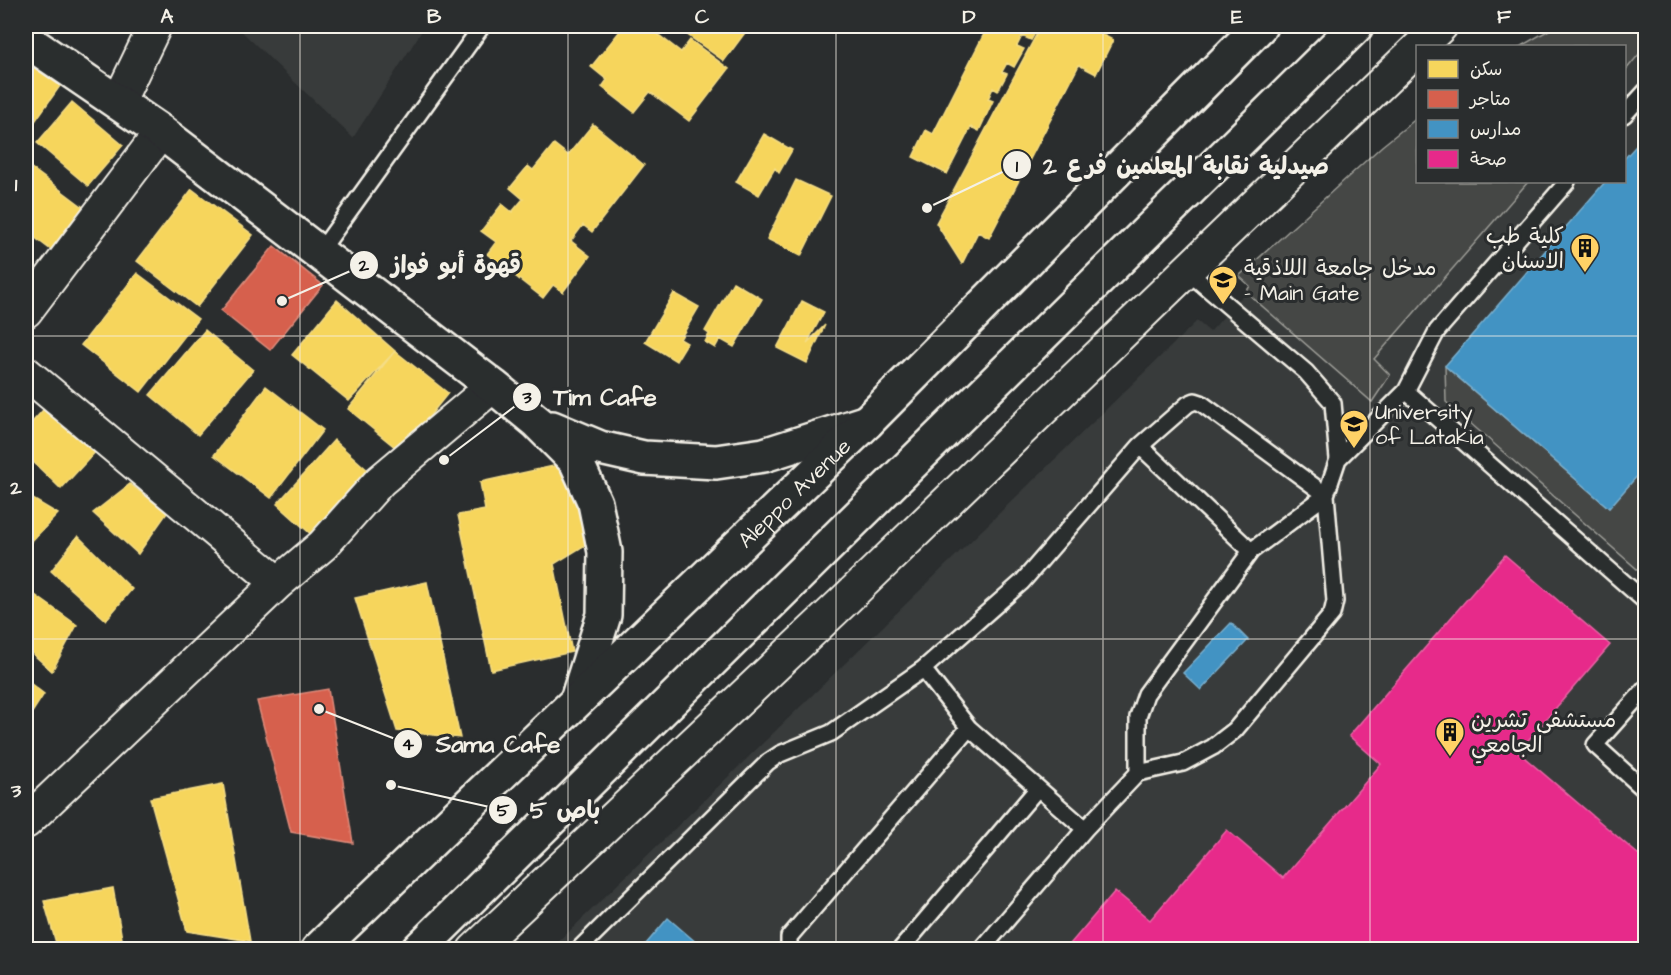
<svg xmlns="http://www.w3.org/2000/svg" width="1671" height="975" font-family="'Architects Daughter','Playpen Sans Arabic',sans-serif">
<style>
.built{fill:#373a3a}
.green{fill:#444645;stroke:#9c9c96;stroke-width:1.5}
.homes{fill:#f6d55c;stroke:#f5dd86;stroke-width:1.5}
.shops{fill:#d6604d;stroke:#df8c7c;stroke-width:1.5}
.schools{fill:#4393c3;stroke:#78afce;stroke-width:1.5}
.health{fill:#e7298a;stroke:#eb65a6;stroke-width:1.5}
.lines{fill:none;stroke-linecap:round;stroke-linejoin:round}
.lane-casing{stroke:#f4f1e8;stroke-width:20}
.street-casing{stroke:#f4f1e8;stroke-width:36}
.secondary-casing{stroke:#f4f1e8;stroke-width:38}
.primary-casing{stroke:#f4f1e8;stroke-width:38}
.lane{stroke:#2a2d2e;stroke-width:15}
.street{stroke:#2a2d2e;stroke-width:32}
.secondary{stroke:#2a2d2e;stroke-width:33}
.primary{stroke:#2a2d2e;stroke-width:33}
.grid{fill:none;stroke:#f4f1e8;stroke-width:1.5;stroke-opacity:0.55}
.labels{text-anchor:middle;stroke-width:6;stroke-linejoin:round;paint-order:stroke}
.poi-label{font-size:22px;fill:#f4f1e8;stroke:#2a2d2e;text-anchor:start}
.street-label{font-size:22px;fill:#f4f1e8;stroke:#2a2d2e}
.leader{fill:none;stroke:#f4f1e8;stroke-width:2}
.callout-dot{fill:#f4f1e8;stroke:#2a2d2e;stroke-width:2}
.mark-label{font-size:18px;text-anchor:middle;font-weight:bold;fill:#111}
.callout-label{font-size:24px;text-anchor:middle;font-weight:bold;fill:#f4f1e8;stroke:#2a2d2e;stroke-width:6;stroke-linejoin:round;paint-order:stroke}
.neatline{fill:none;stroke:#f4f1e8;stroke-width:2}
.grid-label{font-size:20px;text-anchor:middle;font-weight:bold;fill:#f4f1e8}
</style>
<rect width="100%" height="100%" fill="#2a2d2e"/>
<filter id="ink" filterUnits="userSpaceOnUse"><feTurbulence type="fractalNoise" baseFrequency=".0167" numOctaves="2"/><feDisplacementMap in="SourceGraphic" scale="12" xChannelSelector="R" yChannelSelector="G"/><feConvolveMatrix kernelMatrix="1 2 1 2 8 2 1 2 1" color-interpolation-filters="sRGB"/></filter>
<g filter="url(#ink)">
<path class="built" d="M 236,26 L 425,26 L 353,138 Z
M 1556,26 L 1645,26 L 1645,949 L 550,950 L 1197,321 L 1210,332 L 1250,287 L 1239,276 L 1382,146 L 1417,117 L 1418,182 L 1624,182 L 1624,46 L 1521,46 Z"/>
<path class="green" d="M 1556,26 L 1645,26 L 1645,47 L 1625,71 L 1624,46 L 1521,46 Z
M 1417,118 L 1418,182 L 1528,182 L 1374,359 L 1390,375 L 1372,402 L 1246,292 L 1250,286 L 1239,276 L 1382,146 Z
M 1445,366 L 1609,508 L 1645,466 L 1645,576 L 1446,402 Z"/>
<path class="homes" d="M 624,26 L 647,26 L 681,52 L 690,40 L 729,69 L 689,121 L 650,92 L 634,112 L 602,87 L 607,80 L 591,67 Z
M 675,26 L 750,26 L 724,61 Z
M 988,26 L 1039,26 L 1031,40 L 1022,36 L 1017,46 L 1024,49 L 1014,67 L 1007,63 L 1002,72 L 1007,74 L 998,91 L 993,88 L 988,99 L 993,101 L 979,131 L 971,127 L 947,174 L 913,157 L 926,130 L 933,134 Z
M 1041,26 L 1085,26 L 1113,40 L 1096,74 L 1079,65 L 989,238 L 978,232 L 962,264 L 936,223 Z
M 26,62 L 60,86 L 26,134 Z
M 72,102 L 123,145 L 88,186 L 37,143 Z
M 593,124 L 644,165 L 592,232 L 583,225 L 571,241 L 590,256 L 563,292 L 553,285 L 543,298 L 487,254 L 496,242 L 481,231 L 502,204 L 512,212 L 523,199 L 510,188 L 528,166 L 533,170 L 554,144 L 568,155 Z
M 764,134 L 792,150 L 779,173 L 775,168 L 759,195 L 736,182 Z
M 26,164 L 83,207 L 51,250 L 26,231 Z
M 796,180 L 831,196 L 801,256 L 767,239 Z
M 192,189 L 253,235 L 197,307 L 137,261 Z
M 26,261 L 40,272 L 26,292 Z
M 137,273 L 198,319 L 141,392 L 81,345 Z
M 733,282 L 762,299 L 734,347 L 720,339 L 715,348 L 705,342 L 709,334 L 705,331 Z
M 674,293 L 699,307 L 680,339 L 687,343 L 676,361 L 645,342 Z
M 337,300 L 395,351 L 349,401 L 292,355 Z
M 802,301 L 824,312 L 807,343 L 825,325 L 807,363 L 777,348 Z
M 205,330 L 253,370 L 198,435 L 150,395 Z
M 395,351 L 448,393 L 401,452 L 348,409 Z
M 266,386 L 323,430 L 271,498 L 214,455 Z
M 43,410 L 97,450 L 61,489 L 26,455 L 26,429 Z
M 334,440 L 380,481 L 323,545 L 277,504 Z
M 576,461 L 605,533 L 554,564 L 572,652 L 491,670 L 458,515 L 485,510 L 480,482 Z
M 130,484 L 167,513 L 138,554 L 93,513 Z
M 26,495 L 58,514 L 26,547 Z
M 78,536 L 132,589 L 106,620 L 51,571 Z
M 427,582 L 460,738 L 397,731 L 355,598 Z
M 28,590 L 77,625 L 52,671 L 26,648 L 26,593 Z
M 26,680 L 44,694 L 26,722 Z
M 223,784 L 250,941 L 187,931 L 150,798 Z
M 113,888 L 124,950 L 58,950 L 44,901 Z"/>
<path class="shops" d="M 274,246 L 323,285 L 270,350 L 221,311 Z
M 328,689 L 353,843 L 291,832 L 257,701 Z"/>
<path class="schools" d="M 1646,135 L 1646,466 L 1609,508 L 1445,366 L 1605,182 L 1624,182 L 1624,159 Z
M 1231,623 L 1248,640 L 1201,690 L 1183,673 Z
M 668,918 L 705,950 L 652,950 L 646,944 Z"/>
<path class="health" d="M 1505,555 L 1610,645 L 1518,752 L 1646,861 L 1646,950 L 1065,950 L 1115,891 L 1150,920 L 1227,830 L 1283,878 L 1381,764 L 1349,736 Z"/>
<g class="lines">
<g class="lane-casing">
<path id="lane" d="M 1624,115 L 1646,91
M 319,253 L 482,26
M 1187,271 L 1306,372 L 1333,403 L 1338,459
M 1406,391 L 1646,602
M 1646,688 L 1595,745 L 1646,791
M 1138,773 L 1183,763 L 1213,747 L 1235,730 L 1332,614 L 1335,601 L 1326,495 L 1201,403 L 1195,401 L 1188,404 L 1140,446
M 1085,829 L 969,728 L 923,669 L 1022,582 L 1140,446 L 1251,551
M 578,950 L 768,762 L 780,754 L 831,733 L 923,669
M 789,950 L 789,937 L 969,728
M 900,950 L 1038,788
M 981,950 L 1085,829 L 1138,773 L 1138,717 L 1146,694 L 1251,551 L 1326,495 L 1338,459 L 1406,391 L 1437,331 L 1567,182"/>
</g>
<g class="street-casing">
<path id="street" d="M 1420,46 L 1441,26
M 118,103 L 155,26
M 26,311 L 161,132
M 26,373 L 278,583
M 26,822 L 278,583 L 323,545 L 380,481 L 493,386
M 474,950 L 843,602 L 1418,48"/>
</g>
<g class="secondary-casing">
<path id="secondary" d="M 26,40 L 161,132 L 493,386 L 537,422 L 576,461 L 595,503 L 605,552 L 604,615 L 578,697
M 552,428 L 600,448 L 644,458 L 716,462 L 764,455 L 867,422"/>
</g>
<g class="primary-casing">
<g id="primary">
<path id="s1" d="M 318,950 L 867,422 L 1260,26"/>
<path d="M 418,950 L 1356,26"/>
</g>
</g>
<use href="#lane" class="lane"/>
<use href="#street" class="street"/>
<use href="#secondary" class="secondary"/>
<use href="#primary" class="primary"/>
</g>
</g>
<path class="grid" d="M 300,26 L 300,950M 568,26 L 568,950M 836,26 L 836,950M 1103,26 L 1103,950M 1370,26 L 1370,950M 26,336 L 1646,336M 26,639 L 1646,639"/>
<defs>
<g id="building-pin" transform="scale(1.5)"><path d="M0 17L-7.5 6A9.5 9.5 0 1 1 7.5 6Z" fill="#ffd166" stroke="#2a2d2e"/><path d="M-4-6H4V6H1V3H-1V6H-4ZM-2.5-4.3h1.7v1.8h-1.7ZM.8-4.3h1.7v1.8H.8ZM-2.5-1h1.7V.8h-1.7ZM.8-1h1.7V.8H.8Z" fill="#111"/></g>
<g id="university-pin" transform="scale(1.5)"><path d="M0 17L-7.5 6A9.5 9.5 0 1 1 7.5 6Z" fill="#ffd166" stroke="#2a2d2e"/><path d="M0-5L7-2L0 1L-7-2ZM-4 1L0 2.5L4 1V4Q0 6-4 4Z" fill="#111"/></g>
</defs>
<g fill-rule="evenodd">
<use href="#building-pin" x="1585" y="248"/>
<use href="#university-pin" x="1223" y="280"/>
<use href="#university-pin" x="1354" y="424"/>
<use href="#building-pin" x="1450" y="732"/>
</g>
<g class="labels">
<g class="poi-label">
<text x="1564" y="243" text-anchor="end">كلية طب<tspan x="1564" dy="25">الاسنان</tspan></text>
<text x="1244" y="275">مدخل جامعة اللاذقية<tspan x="1244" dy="25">- Main Gate</tspan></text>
<text x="1375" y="419">University<tspan x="1375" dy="25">of Latakia</tspan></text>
<text x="1471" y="727">مستشفى تشرين<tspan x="1471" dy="25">الجامعي</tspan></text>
</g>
<g class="street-label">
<text dy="8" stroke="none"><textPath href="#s1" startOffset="660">Aleppo Avenue</textPath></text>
</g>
</g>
<path class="leader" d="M927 208L1017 165M282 301L364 265M444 460L527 397M319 709L408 744M391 785L503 810"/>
<g class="callout-dot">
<circle cx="927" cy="208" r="6"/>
<circle cx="282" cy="301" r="6"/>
<circle cx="444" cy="460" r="6"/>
<circle cx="319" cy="709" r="6"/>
<circle cx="391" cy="785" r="6"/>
<circle cx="1017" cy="165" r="15"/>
<circle cx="364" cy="265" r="15"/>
<circle cx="527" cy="397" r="15"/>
<circle cx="408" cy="744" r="15"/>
<circle cx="503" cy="810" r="15"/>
</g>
<g class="mark-label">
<text x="1017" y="172">1</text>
<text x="364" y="271">2</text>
<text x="527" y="403">3</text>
<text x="408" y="750">4</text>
<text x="503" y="816">5</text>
</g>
<g class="callout-label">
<text x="1186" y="174">صيدلية نقابة المعلمين فرع 2</text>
<text x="456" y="273">قهوة أبو فواز</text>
<text x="605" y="405">Tim Cafe</text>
<text x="498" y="752">Sama Cafe</text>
<text x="565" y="818">باص 5</text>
</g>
<rect width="1671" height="975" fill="none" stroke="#2a2d2e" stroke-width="66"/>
<rect x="1416" y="45" width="210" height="138" fill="#2a2d2e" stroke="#7b7b78" stroke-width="1.5"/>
<rect x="1428" y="60" width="30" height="18" fill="#f6d55c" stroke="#7b7b78" stroke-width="1.5"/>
<text x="1470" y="75" font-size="18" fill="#f4f1e8">سكن</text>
<rect x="1428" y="90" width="30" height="18" fill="#d6604d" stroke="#7b7b78" stroke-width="1.5"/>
<text x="1470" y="105" font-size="18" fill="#f4f1e8">متاجر</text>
<rect x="1428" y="120" width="30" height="18" fill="#4393c3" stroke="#7b7b78" stroke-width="1.5"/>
<text x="1470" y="135" font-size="18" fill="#f4f1e8">مدارس</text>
<rect x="1428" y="150" width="30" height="18" fill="#e7298a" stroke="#7b7b78" stroke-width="1.5"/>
<text x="1470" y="165" font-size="18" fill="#f4f1e8">صحة</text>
<rect x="33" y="33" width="1605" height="909" class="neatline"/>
<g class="grid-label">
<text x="167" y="23">A</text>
<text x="434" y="23">B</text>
<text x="702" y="23">C</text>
<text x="969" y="23">D</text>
<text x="1237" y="23">E</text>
<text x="1504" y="23">F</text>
<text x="16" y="191">1</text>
<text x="16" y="494">2</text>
<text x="16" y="797">3</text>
</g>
</svg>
